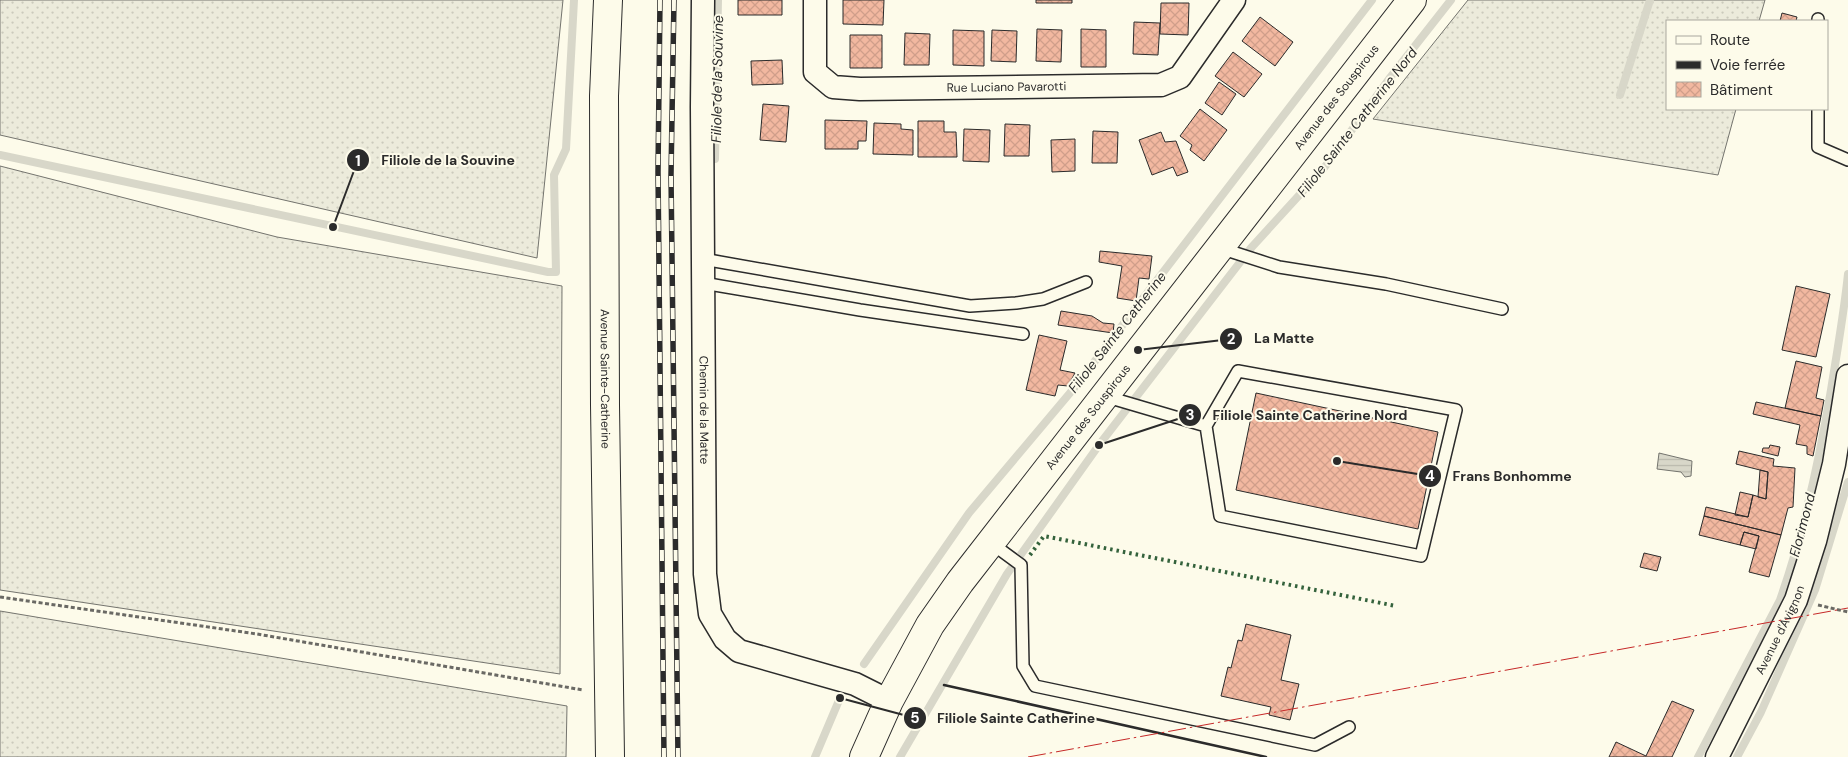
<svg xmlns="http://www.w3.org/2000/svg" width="1848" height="757" font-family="'DM Sans',sans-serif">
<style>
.grass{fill:url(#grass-dots);stroke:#74746e}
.water{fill:url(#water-rules);stroke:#74746e}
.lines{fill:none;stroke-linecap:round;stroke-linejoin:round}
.stream{stroke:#d8d7c9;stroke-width:8}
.building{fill:url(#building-cross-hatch);stroke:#2b2b2b}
.lane-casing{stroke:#2b2b2b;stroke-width:14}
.street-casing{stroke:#2b2b2b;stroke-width:25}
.secondary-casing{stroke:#2b2b2b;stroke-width:30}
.path{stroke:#6a6964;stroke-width:3;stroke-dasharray:4 2.5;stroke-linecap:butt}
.lane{stroke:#fdfbea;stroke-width:11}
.street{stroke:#fdfbea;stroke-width:22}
.secondary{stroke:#fdfbea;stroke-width:28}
.rail-casing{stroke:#2b2b2b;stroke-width:5.5}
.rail{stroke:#fdfbea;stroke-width:4;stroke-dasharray:11;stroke-linecap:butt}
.hedge{stroke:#34623c;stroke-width:4;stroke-dasharray:2.5 4;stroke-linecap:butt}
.wall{stroke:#2b2b2b;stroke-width:2.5}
.power{stroke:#c62828;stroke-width:1;stroke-dasharray:18 4 2.5 4;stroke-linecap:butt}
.labels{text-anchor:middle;stroke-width:4;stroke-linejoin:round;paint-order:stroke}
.street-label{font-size:12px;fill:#2b2b2b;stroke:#fdfbea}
.water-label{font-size:14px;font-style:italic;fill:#2b2b2b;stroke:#fdfbea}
.leader{fill:none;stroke:#2b2b2b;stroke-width:2}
.callout-dot{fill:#2b2b2b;stroke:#fdfbea;stroke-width:2}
.mark-label{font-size:15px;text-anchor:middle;font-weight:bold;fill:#fff}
.callout-label{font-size:14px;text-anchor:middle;font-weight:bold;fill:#2b2b2b;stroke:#fdfbea;stroke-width:4;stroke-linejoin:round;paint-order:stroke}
</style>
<defs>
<pattern id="grass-dots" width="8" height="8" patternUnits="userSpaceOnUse" patternTransform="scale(1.25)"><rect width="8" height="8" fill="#ecebdb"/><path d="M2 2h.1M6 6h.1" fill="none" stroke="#cbcabc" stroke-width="1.8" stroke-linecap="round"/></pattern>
<pattern id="water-rules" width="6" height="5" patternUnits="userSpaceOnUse" patternTransform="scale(1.25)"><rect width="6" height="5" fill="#d8d7c9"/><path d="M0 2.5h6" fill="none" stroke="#bab9ad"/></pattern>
<pattern id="building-cross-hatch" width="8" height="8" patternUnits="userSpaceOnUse" patternTransform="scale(1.25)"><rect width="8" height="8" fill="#f2b8a0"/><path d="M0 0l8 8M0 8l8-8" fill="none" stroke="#d09e8a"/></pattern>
</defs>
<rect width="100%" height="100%" fill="#fdfbea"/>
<path class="grass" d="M 0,0 L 563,0 L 537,258 L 0,135 Z
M 1468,0 L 1765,0 L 1759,21 L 1667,21 L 1667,109 L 1736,109 L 1718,175 L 1373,119 Z
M 0,166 L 277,237 L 562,286 L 560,674 L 0,590 Z
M 0,611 L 567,706 L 566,757 L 0,757 Z"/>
<path class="water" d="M 1659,453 L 1692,461 L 1691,476 L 1685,477 L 1681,472 L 1657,469 Z"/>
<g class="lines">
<path class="stream" d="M 1620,95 L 1650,0
M 0,155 L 548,272 L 556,272 L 554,175 L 566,149 L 574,0
M 715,159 L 718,0
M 864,664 L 969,513 L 1075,387 L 1372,0
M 815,757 L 840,698
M 900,757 L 1007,574 L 1099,445 L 1251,248 L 1324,168 L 1389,79 L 1451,0
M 1698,757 L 1780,600 C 1804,532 1819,462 1831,390 C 1837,352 1844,313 1848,274
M 1737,757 L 1761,712 L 1815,590 L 1848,482"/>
</g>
<path class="building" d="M 738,0 L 782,0 L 782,15 L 738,15 Z
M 843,0 L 884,0 L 883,25 L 843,24 Z
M 1036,0 L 1072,0 L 1072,3 L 1036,3 Z
M 1161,3 L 1189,3 L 1188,35 L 1160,34 Z
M 1782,13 L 1797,17 L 1796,21 L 1780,21 Z
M 1260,17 L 1293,42 L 1275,66 L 1242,41 Z
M 1134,22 L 1160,23 L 1158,55 L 1133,54 Z
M 1037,29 L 1062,30 L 1061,62 L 1036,61 Z
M 1081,29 L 1106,30 L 1106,67 L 1081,67 Z
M 953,30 L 984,31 L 984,66 L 953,65 Z
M 992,30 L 1017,31 L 1016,62 L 991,61 Z
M 905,33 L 930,34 L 929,65 L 904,65 Z
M 850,35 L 882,35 L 882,68 L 850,68 Z
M 1233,52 L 1262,74 L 1244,97 L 1215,76 Z
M 782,60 L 783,84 L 752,85 L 751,61 Z
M 1219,82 L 1236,94 L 1222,115 L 1205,103 Z
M 763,104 L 789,106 L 786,142 L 760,140 Z
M 1200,109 L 1227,130 L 1204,161 L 1190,150 L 1192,145 L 1180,136 Z
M 825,120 L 867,121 L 866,141 L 858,141 L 858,149 L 825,149 Z
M 918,121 L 944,121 L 944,132 L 956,132 L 957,157 L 918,157 Z
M 874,123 L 901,124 L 901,129 L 913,130 L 913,155 L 873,154 Z
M 1005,124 L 1030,125 L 1029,156 L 1004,156 Z
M 964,129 L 990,130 L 989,162 L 963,161 Z
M 1093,131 L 1118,132 L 1117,163 L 1092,163 Z
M 1161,132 L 1165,142 L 1176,141 L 1188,172 L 1177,176 L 1173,167 L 1152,175 L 1139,140 Z
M 1075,139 L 1075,171 L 1052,172 L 1051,140 Z
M 1100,251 L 1152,256 L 1149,279 L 1139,278 L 1136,301 L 1117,298 L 1122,266 L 1099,262 Z
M 1796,286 L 1830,294 L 1816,357 L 1782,350 Z
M 1061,311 L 1092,316 L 1103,323 L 1114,324 L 1113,333 L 1058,325 Z
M 1039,335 L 1067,341 L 1060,370 L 1075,373 L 1068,386 L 1058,385 L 1055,396 L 1026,390 Z
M 1796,361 L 1822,367 L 1816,398 L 1824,400 L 1821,416 L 1785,408 Z
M 1256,393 L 1438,432 L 1418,529 L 1236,490 Z
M 1756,402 L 1821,416 L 1813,456 L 1807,454 L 1807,446 L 1796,444 L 1800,425 L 1753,414 Z
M 1770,445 L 1780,447 L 1778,456 L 1762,452 L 1763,448 L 1769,448 Z
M 1739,451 L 1774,459 L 1773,466 L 1795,468 L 1793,507 L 1788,508 L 1781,535 L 1704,516 L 1706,507 L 1748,517 L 1753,495 L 1766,499 L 1768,472 L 1736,464 Z
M 1760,470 L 1768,472 L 1766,499 L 1758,497 Z
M 1740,492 L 1753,495 L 1748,517 L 1735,515 Z
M 1704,516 L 1781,535 L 1769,577 L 1749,572 L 1759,536 L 1744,532 L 1740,545 L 1699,535 Z
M 1744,532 L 1759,536 L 1756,549 L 1740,545 Z
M 1644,553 L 1661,557 L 1657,571 L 1640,567 Z
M 1246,624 L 1291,635 L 1281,680 L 1299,684 L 1290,720 L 1269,715 L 1271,707 L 1221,696 L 1228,667 L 1231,668 L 1238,640 L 1242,641 Z
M 1672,701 L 1694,710 L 1672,757 L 1609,757 L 1616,742 L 1646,756 Z"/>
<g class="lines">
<g class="lane-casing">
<path id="lane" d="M 1818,19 L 1818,21
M 1818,109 L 1818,147 L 1848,160
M 1220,248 L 1279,267 L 1386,284 L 1502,309
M 703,259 L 970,306 L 1016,303 L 1043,299 L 1086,282
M 703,283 L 860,310 L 1023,334
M 1104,396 L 1206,426 L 1238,371 L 1456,410 L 1421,556 L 1220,516 L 1206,426
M 991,543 L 1021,565 L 1023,666 L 1035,686 L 1315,745 L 1349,727"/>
</g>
<g class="street-casing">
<g id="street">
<path id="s1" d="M 703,0 L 702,107 L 705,574 L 710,614 L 725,639 L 739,651 L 855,684 L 889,701"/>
<path id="s2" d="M 815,0 L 815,72 L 833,87 L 860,89 L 1161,85 L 1180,77 L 1234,0"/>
<path id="s3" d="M 1717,757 L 1796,600 L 1815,541 L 1834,464 L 1848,376"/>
</g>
</g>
<g class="secondary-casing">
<g id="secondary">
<path id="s4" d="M 608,0 L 604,96 L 605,405 L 610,757"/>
<path id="s5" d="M 864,757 L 889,701 L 930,625 L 960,582 L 1412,0"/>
</g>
</g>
<path class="path" d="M 0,597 L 257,634 L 583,690
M 1818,605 L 1848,612"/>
<use href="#lane" class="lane"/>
<use href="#street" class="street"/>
<use href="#secondary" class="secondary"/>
<g class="rail-casing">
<path id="rail" d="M 660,0 L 658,172 L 664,757
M 674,0 L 671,175 L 678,757"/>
</g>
<use href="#rail" class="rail"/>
<path class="hedge" d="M 1030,555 L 1044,536 L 1396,606"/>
<path class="wall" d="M 944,685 L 1266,757"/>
<path class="power" d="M 1028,757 L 1848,608"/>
</g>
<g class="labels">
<g class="street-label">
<text dy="4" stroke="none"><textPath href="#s2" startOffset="269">Rue Luciano Pavarotti</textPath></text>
<text dy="4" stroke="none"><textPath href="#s5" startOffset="814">Avenue des Souspirous</textPath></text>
<text dy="4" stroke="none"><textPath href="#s4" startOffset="379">Avenue Sainte-Catherine</textPath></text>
<text dy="4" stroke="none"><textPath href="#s1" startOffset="410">Chemin de la Matte</textPath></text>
<text dy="4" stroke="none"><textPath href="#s5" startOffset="409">Avenue des Souspirous</textPath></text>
<text dy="4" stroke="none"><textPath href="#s3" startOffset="142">Avenue d'Avignon</textPath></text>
</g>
<g class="water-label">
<text transform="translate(717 79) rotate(-89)" y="5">Filiole de la Souvine</text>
<text transform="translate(1357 122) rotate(-52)" y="5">Filiole Sainte Catherine Nord</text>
<text transform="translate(1117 332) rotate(-52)" y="5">Filiole Sainte Catherine</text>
<text transform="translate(1802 525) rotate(-75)" y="5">Florimond</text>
</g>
</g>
<path class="leader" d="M333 227L358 160M1138 350L1231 339M1099 445L1190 415M1337 461L1430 476M840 698L915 718"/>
<g class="callout-dot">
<circle cx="333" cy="227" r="5"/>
<circle cx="1138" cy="350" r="5"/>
<circle cx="1099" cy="445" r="5"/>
<circle cx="1337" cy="461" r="5"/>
<circle cx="840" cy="698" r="5"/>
<circle cx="358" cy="160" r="12"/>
<circle cx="1231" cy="339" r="12"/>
<circle cx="1190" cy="415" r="12"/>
<circle cx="1430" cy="476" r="12"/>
<circle cx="915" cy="718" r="12"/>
</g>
<g class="mark-label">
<text x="358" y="166">1</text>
<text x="1231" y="344">2</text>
<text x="1190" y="420">3</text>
<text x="1430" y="481">4</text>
<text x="915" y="723">5</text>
</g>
<g class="callout-label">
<text x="448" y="165">Filiole de la Souvine</text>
<text x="1284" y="343">La Matte</text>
<text x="1310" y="420">Filiole Sainte Catherine Nord</text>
<text x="1512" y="481">Frans Bonhomme</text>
<text x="1016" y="723">Filiole Sainte Catherine</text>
</g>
<rect x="1666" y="20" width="162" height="90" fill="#fdfbea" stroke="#a9a89e"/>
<rect x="1676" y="36" width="25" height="8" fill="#fdfbea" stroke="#a9a89e"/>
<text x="1710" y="45" font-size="15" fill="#2b2b2b">Route</text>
<rect x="1676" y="61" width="25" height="8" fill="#2b2b2b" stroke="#a9a89e"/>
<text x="1710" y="70" font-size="15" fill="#2b2b2b">Voie ferrée</text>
<rect x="1676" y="82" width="25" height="15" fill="url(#building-cross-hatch)" stroke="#a9a89e"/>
<text x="1710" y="95" font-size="15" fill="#2b2b2b">Bâtiment</text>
</svg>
